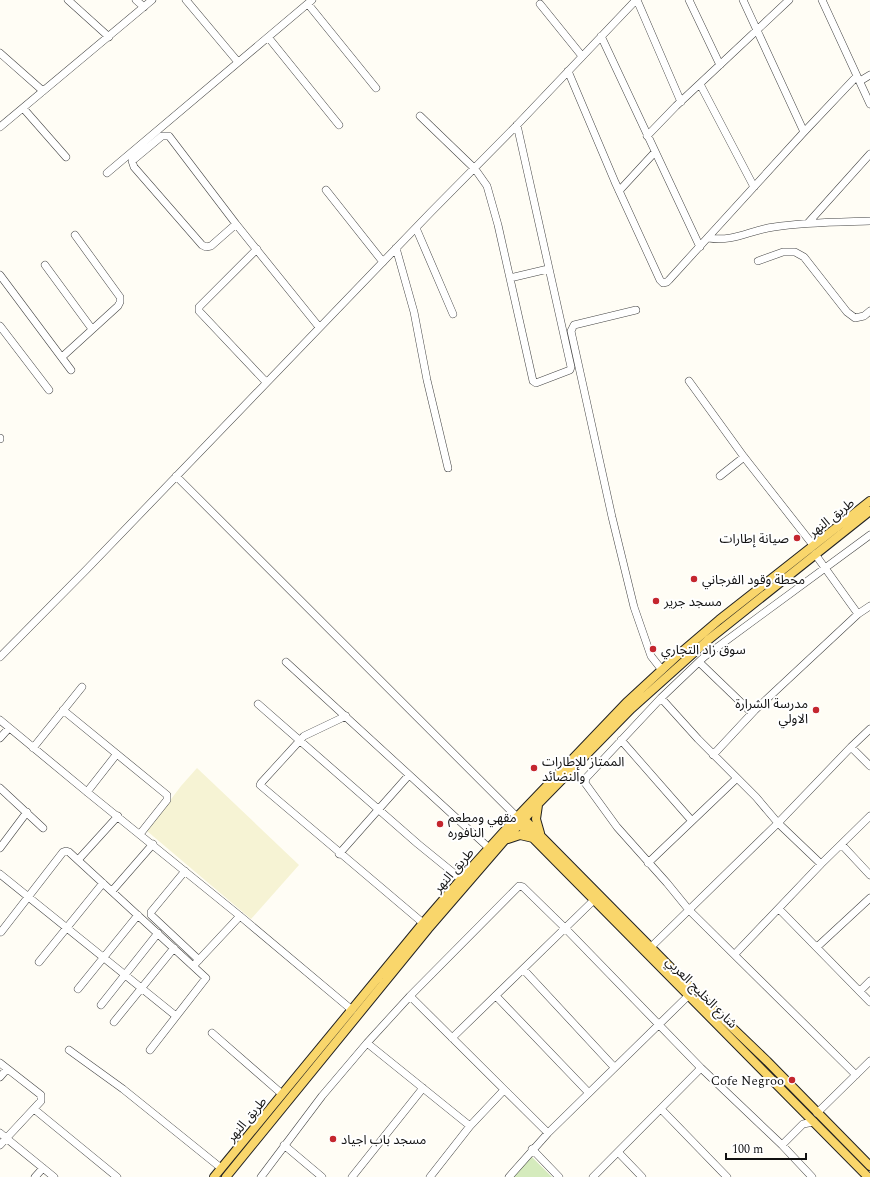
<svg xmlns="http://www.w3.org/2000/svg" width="870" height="1177" font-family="Spectral,'Noto Sans Arabic',serif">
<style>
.farmland{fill:#f6f3d4}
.green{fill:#d5ebbd}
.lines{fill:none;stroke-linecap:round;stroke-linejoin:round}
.minor-casing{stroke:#444;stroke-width:8}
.major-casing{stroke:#222;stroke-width:10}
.minor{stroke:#fff;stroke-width:7}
.major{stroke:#f9d66b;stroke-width:8}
.poi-dot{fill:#c4262e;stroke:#fff;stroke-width:1.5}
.labels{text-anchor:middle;stroke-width:4;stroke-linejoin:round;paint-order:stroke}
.street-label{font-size:13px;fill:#111;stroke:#fff}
.poi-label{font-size:13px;fill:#111;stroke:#fff;text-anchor:start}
</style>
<rect width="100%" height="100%" fill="#fffdf5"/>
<path class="farmland" d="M 197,768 L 299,865 L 251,919 L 147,831 L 181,786 Z"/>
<path class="green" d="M 531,1156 L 552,1177 L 511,1177 Z"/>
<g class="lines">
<g class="minor-casing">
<path id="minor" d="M 68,0 L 109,37
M 136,0 L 144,7
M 186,0 L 238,62
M 637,0 L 681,102
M 689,0 L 720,65
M 743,0 L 804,132
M 822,0 L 870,104
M 308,4 L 376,88
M 540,4 L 582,56
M 601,36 L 700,247
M 268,37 L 339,125
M 0,53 L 43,91
M 568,71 L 615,182 L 660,280 L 663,283 L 667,282 L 669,280 L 804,132 L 857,76
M 860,81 L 870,75
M 700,84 L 754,187
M 23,108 L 66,157
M 420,116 L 475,169 L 487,186 L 498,225 L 533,381 L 536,383 L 570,370 L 571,367 L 517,125
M 0,127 L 152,0
M 647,136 L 676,106 L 789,0
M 107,173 L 312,0
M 326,190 L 383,262
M 619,191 L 655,152
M 808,223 L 870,154
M 236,224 L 211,246 L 206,247 L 202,245 L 134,167 L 132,161 L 162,136 L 169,136 L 236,224 L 319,327
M 416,228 L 453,314
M 708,238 C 736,242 749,230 774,227 C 806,222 838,222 870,221
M 396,248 L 414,312 L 427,380 L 448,468
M 257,249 L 199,307 L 199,311 L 266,382
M 758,261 L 783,252 L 795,252 L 804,257 L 847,312 L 855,318 L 864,316 L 870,311
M 45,265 L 92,329
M 0,275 L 71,370
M 510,278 L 548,269
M 636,310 L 574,325 L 571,331 L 612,517 L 634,607 L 651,656 L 662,670
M 0,326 L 49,390
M 62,357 L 118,306 L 120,302 L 120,297 L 75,235
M 689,381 L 744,457 L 813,545
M 0,438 L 0,439
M 176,476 L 517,817
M 720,476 L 744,457
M 815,554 L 858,614
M 0,657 L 87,569 L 431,212 L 517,125 L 636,0
M 286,662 L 489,848
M 699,662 L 752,713
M 661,698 L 698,739 L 756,797 L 778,823 L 821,864
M 258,704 L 418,844 L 461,879
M 63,710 L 167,795 L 167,800 L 140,834
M 346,716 L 304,736 L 261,783 L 260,785 L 423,923
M 0,720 L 87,792 L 240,916 L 352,1010
M 0,738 L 9,728
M 621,740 L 692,821
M 851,747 L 870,766
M 33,748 L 82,687
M 713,755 L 755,710 L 858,614 L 870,606
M 0,788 L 43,828
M 87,792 L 116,755
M 842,845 L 870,875
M 0,848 L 27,812
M 339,854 L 409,775
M 78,860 L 118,816
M 648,863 L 736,779
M 185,871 L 151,912 L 151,915 L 199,960
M 0,874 L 176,1016
M 112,891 L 153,844
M 779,909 L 870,1002
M 1,932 L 63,852 L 66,851 L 69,852 L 206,978 L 150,1050
M 652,946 L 778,823 L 851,747 L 870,729
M 817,947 L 870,898
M 735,954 L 821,864 L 870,816
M 39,962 L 103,883
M 195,964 L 240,916
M 523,969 L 614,1067
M 78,989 L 138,915
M 860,991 L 870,981
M 410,996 L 548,1133
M 496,996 L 588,1092
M 101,1005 L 158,933
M 114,1022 L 174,948
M 212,1033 L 282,1094
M 452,1038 L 595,899
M 367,1043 L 470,1126
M 69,1050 L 123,1089 L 221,1168
M 0,1063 L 41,1095 L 41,1101 L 0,1145
M 856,1075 L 689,910 L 667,883 L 617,827 L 585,783 L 586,778 L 661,698 L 704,657 L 870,535
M 0,1077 L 7,1069
M 34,1109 L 117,1177
M 661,1109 L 727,1177
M 817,1113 L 870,1061
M 0,1133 L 54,1177
M 284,1145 L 322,1177
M 782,1145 L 803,1124 L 814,1122
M 532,1149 L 559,1177
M 618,1152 L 642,1177
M 35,1177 L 43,1168
M 261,1177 L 322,1096 L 367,1043 L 410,996 L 519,886 L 523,887 L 565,928 L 701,1068 L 782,1145 L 812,1177
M 352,1177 L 423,1088
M 430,1177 L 470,1126 L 504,1090
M 509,1177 L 548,1133 L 688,996
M 593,1177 L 701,1068"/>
</g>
<g class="major-casing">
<path id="major" d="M 538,805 L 536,819 L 540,833
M 524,819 L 693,990 L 767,1061 L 870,1166
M 519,824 L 868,1177
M 508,839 L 520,835 L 533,838
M 214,1177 L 423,923 L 461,879 L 517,817 L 626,703 L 678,655 L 719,620 L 870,501
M 226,1177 L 428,929 L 504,841 L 539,803 L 631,709 L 708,640 L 870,511"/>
</g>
<use href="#minor" class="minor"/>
<use href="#major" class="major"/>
</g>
<g class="poi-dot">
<circle cx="797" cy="538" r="4"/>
<circle cx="694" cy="579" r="4"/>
<circle cx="656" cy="601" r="4"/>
<circle cx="653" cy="649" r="4"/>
<circle cx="816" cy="710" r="4"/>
<circle cx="534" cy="768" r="4"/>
<circle cx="440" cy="824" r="4"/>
<circle cx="792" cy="1080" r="4"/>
<circle cx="333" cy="1139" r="4"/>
</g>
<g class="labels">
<g class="street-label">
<text transform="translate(831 517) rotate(-38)" y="5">طريق النهر</text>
<text transform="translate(453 870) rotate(-49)" y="5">طريق النهر</text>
<text transform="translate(702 992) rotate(45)" y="5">شارع الخليج العربي</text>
<text transform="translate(246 1119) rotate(-50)" y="5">طريق النهر</text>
</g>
<g class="poi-label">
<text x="789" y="543" text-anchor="end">صيانة إطارات</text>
<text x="702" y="584">محطة وقود الفرجاني</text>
<text x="664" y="606">مسجد جرير</text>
<text x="661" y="654">سوق زاد التجاري</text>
<text x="808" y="708" text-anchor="end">مدرسة الشرارة<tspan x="808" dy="15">الاولي</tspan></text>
<text x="542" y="766">الممتاز للإطارات<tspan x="542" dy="15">والنضائد</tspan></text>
<text x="448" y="822">مقهي ومطعم<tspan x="448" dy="15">النافوره</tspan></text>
<text x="784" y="1085" text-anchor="end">Cofe Negroo</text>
<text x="341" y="1144">مسجد باب اجياد</text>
</g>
</g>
<path d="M726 1153v6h80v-6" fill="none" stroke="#111111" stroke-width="2"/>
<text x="732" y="1153" font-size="12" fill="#111111" stroke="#ffffff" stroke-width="3" paint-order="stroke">100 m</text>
</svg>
